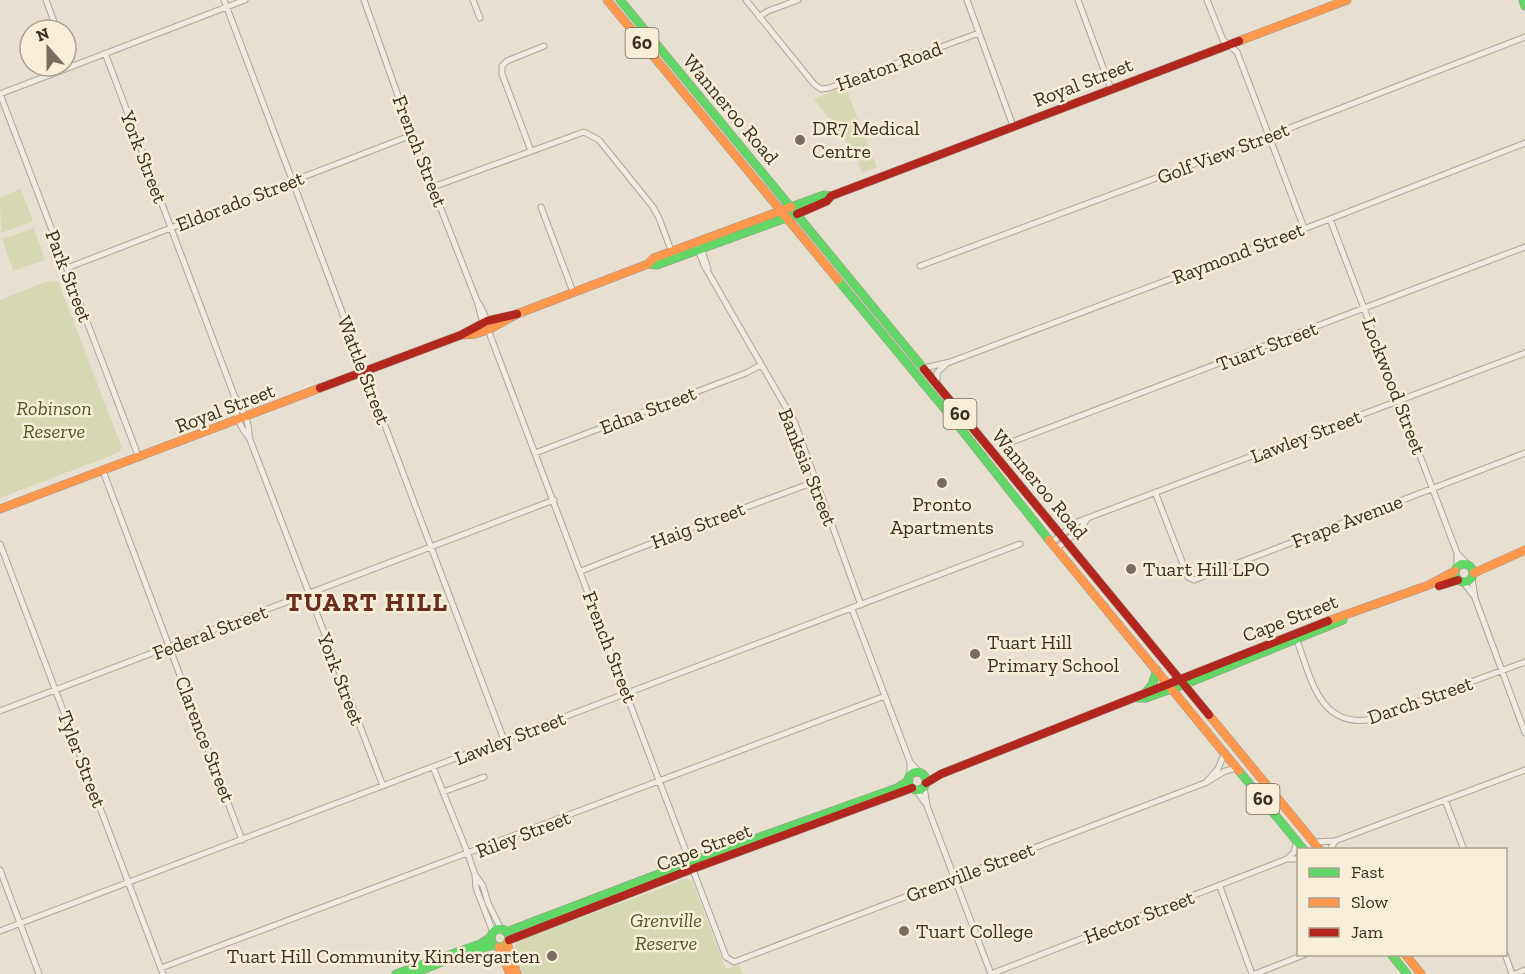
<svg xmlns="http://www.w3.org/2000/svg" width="1525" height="974" font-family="'Zilla Slab',serif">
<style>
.green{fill:#d6d7b3}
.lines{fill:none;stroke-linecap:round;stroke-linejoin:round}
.street-casing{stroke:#ada599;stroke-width:7}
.fast-casing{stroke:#9c958a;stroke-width:9}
.slow-casing{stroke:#9c958a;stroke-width:9}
.jam-casing{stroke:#9c958a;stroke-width:9}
.street{stroke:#efebe3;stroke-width:5}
.fast{stroke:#63d668;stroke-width:8}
.slow{stroke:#ff974d;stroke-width:8}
.jam{stroke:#b3261e;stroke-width:8}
.poi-dot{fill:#786c5e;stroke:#f7eed8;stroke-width:2}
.labels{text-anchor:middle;stroke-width:5;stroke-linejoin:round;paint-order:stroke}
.shield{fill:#f7eed8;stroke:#756857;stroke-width:1.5}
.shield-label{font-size:18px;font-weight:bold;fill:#3d2e20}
.street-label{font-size:20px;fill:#3d2e20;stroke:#f7eed8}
.poi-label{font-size:20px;fill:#3d2e20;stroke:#f7eed8;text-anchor:start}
.park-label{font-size:20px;font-style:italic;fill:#4d5a26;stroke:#f7eed8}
.district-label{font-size:26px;font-weight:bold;letter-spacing:1.5px;fill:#6b2e1e;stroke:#f7eed8}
</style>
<rect width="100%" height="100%" fill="#e7e0d1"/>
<path class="green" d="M 845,86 L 877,167 L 862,173 L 854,152 L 814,99 Z
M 21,189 L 33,221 L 1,233 L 0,197 Z
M 34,228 L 45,260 L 13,271 L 2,239 Z
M 58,281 L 122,448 L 118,453 L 0,498 L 0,300 L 45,282 Z
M 686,879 L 692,881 L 726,969 L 739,964 L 743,974 L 523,974 L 514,949 L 516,942 Z"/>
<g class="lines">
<g class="street-casing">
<path id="street" d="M 46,0 L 57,30
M 224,0 L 504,740
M 364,0 L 412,135 L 477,301 L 483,323
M 473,0 L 480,18
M 746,0 L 814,84 L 821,89 L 829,88 L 979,33
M 967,0 L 1013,126
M 1078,0 L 1111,89
M 1207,0 L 1223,40 L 1237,52 L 1304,228
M 759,17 L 768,11 L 798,0
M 105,53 L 234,395 C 242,406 250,424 249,437 L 383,786
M 66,54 L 71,66
M 0,94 L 139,458
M 0,94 L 245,0
M 531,151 L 502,74 L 502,66 L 507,61 L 544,46
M 433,187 L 584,132 L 599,140 L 653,207 L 659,218 L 672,253
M 541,207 L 573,292
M 1330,219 L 1457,553 L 1467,564
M 701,247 L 708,269
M 697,248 L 705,267 L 795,423 L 861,605
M 920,266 L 1269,136 L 1525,37
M 67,268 L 412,135
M 477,301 C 486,313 486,322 490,335 L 726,957 L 734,962 L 1205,783 L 1225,771 L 1237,768
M 924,368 L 950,362 L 1330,219 L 1525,143
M 937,384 L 937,373 L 946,364
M 234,395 C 233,408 240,429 249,437
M 1009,443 L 1525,247
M 535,453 L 746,373 L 761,365
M 103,471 L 242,840
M 1155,492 L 1188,577 L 1194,580 L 1525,453
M 1051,543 L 1077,522 L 1525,353
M 0,544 L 163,974
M 1056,549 L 1081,528 L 1087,519
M 1457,568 L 1457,553
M 581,571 L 706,522 L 817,481
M 1472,579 L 1475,598 L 1525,733
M 1464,583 L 1474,596
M 852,609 L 910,762 L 910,776
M 1296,638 C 1310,673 1317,726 1367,720 L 1525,662
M 0,711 L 554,500
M 910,762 L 919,772
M 433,767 L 468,854 L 475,875 L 476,888 L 493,932
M 1208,780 L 1218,769 L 1225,752
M 924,786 L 927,806 L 991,974
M 916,790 L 926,804
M 443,792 L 484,777
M 1445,800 L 1464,850
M 1314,842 L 1335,841 L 1525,770
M 1330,850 L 1335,841
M 1287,859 L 1294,852 L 1297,840
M 0,870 L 39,974
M 476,876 L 483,886 L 488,903 L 501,929
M 1220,887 L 1252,974
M 0,931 L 1020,544
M 1505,954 L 1512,974
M 161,968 L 885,696
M 991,974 L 1287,859 L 1298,859
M 1255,974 L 1306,954
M 1515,974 L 1525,970"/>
</g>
<g class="fast-casing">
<path id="fast" d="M 620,0 L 924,369
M 1523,0 L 1525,6
M 791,207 L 824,195 L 831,196
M 648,264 L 657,265 L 797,214
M 838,280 L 953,419 L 1049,540
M1455 573a9 9 0 1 1 18 0a9 9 0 1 1-18 0Z
M 1147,691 L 1152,685 L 1157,670
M 1137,698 L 1146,698 L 1183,685 L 1343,620
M 1239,771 L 1304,850
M908 781a9 9 0 1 1 18 0a9 9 0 1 1-18 0Z
M491 938a9 9 0 1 1 18 0a9 9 0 1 1-18 0Z
M 506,932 L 690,862 L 897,788 L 909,780
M 1391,954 L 1407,974
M 396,974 L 480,944 L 491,937
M 412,974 L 457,956 L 494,945"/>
</g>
<g class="slow-casing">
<path id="slow" d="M 607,0 L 838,280
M 1239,41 L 1347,0
M 461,335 L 475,334 L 490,329 L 517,314 L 648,264 L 654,258 L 791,207
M 0,509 L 320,388
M 1049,540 L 1239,771
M 1474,573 L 1525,550
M 1328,621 L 1429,585 L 1455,571
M 1209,715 L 1320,850
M 507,943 L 517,974
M 499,947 L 510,974
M 1405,954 L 1421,974"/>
</g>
<g class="jam-casing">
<path id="jam" d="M 797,214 L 827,201 L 831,196 L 1239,41
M 924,369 L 1209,715
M 320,388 L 461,335 L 487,321 L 517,314
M 1439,586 L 1458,580
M 926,783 L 941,774 L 1328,621
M 509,940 L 692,869 L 912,788"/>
</g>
<use href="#street" class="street"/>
<use href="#fast" class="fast"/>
<use href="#slow" class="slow"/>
<use href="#jam" class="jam"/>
</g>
<g class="poi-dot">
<circle cx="800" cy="140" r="6"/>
<circle cx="942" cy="483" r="6"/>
<circle cx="1131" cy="569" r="6"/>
<circle cx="975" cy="654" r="6"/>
<circle cx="904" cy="931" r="6"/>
<circle cx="552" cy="956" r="6"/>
</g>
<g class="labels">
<g class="shield">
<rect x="625.5" y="28" width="33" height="30" rx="4.5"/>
<rect x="943.5" y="399" width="33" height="30" rx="4.5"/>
<rect x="1246.5" y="784" width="33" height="30" rx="4.5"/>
</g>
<g class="shield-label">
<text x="642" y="49">60</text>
<text x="960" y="420">60</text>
<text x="1263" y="805">60</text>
</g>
<g class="street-label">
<text transform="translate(889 66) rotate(-20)" y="7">Heaton Road</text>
<text transform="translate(1083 82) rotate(-21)" y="7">Royal Street</text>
<text transform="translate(731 109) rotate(50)" y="7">Wanneroo Road</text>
<text transform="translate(420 151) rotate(69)" y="7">French Street</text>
<text transform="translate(1223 153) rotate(-21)" y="7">Golf View Street</text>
<text transform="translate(144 157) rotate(69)" y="7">York Street</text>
<text transform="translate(240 201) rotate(-21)" y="7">Eldorado Street</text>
<text transform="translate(1238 253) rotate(-21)" y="7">Raymond Street</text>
<text transform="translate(69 276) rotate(69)" y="7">Park Street</text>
<text transform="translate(1267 346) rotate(-21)" y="7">Tuart Street</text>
<text transform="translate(364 370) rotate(69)" y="7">Wattle Street</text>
<text transform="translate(1394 386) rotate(69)" y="7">Lockwood Street</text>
<text transform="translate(225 408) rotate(-21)" y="7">Royal Street</text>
<text transform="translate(648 410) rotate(-21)" y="7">Edna Street</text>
<text transform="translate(1306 436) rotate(-21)" y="7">Lawley Street</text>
<text transform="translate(808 467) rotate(68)" y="7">Banksia Street</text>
<text transform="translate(1040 484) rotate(50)" y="7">Wanneroo Road</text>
<text transform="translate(1347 521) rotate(-21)" y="7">Frape Avenue</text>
<text transform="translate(698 525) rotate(-21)" y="7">Haig Street</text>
<text transform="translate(1290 618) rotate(-21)" y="7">Cape Street</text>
<text transform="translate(210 632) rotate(-21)" y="7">Federal Street</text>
<text transform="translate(610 647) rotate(69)" y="7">French Street</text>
<text transform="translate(341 679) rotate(69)" y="7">York Street</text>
<text transform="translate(1420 700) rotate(-19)" y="7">Darch Street</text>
<text transform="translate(510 738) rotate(-21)" y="7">Lawley Street</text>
<text transform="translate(205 739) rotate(69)" y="7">Clarence Street</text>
<text transform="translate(82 759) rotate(69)" y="7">Tyler Street</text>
<text transform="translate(523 834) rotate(-21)" y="7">Riley Street</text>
<text transform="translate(704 847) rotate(-21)" y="7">Cape Street</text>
<text transform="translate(970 872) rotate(-21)" y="7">Grenville Street</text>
<text transform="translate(1139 917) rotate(-21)" y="7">Hector Street</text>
</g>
<g class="poi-label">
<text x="812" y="135">DR7 Medical<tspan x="812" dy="23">Centre</tspan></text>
<text x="942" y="511" text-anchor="middle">Pronto<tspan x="942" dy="23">Apartments</tspan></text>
<text x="1143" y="576">Tuart Hill LPO</text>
<text x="987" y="649">Tuart Hill<tspan x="987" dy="23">Primary School</tspan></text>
<text x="916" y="938">Tuart College</text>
<text x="540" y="963" text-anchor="end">Tuart Hill Community Kindergarten</text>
</g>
<g class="park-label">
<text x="54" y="415">Robinson<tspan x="54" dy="23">Reserve</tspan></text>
<text x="666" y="927">Grenville<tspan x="666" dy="23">Reserve</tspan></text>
</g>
<g class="district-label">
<text x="367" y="611">TUART HILL</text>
</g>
</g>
<rect x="1297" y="848" width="210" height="108" fill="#f7eed8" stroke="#ada18e" stroke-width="1.5"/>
<rect x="1309" y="868" width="30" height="9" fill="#63d668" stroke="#ada18e" stroke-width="1.5"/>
<text x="1351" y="878" font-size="18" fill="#3d2e20">Fast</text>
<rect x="1309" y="898" width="30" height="9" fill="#ff974d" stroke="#ada18e" stroke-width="1.5"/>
<text x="1351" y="908" font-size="18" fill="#3d2e20">Slow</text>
<rect x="1309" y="928" width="30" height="9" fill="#b3261e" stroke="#ada18e" stroke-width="1.5"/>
<text x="1351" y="938" font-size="18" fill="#3d2e20">Jam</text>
<g transform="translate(48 48) rotate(339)"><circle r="28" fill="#f7eed8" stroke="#ada18e" stroke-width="1.5"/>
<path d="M0-4.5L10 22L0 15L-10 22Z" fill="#786c5e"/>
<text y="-9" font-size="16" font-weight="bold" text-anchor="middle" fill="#3d2e20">N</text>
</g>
</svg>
